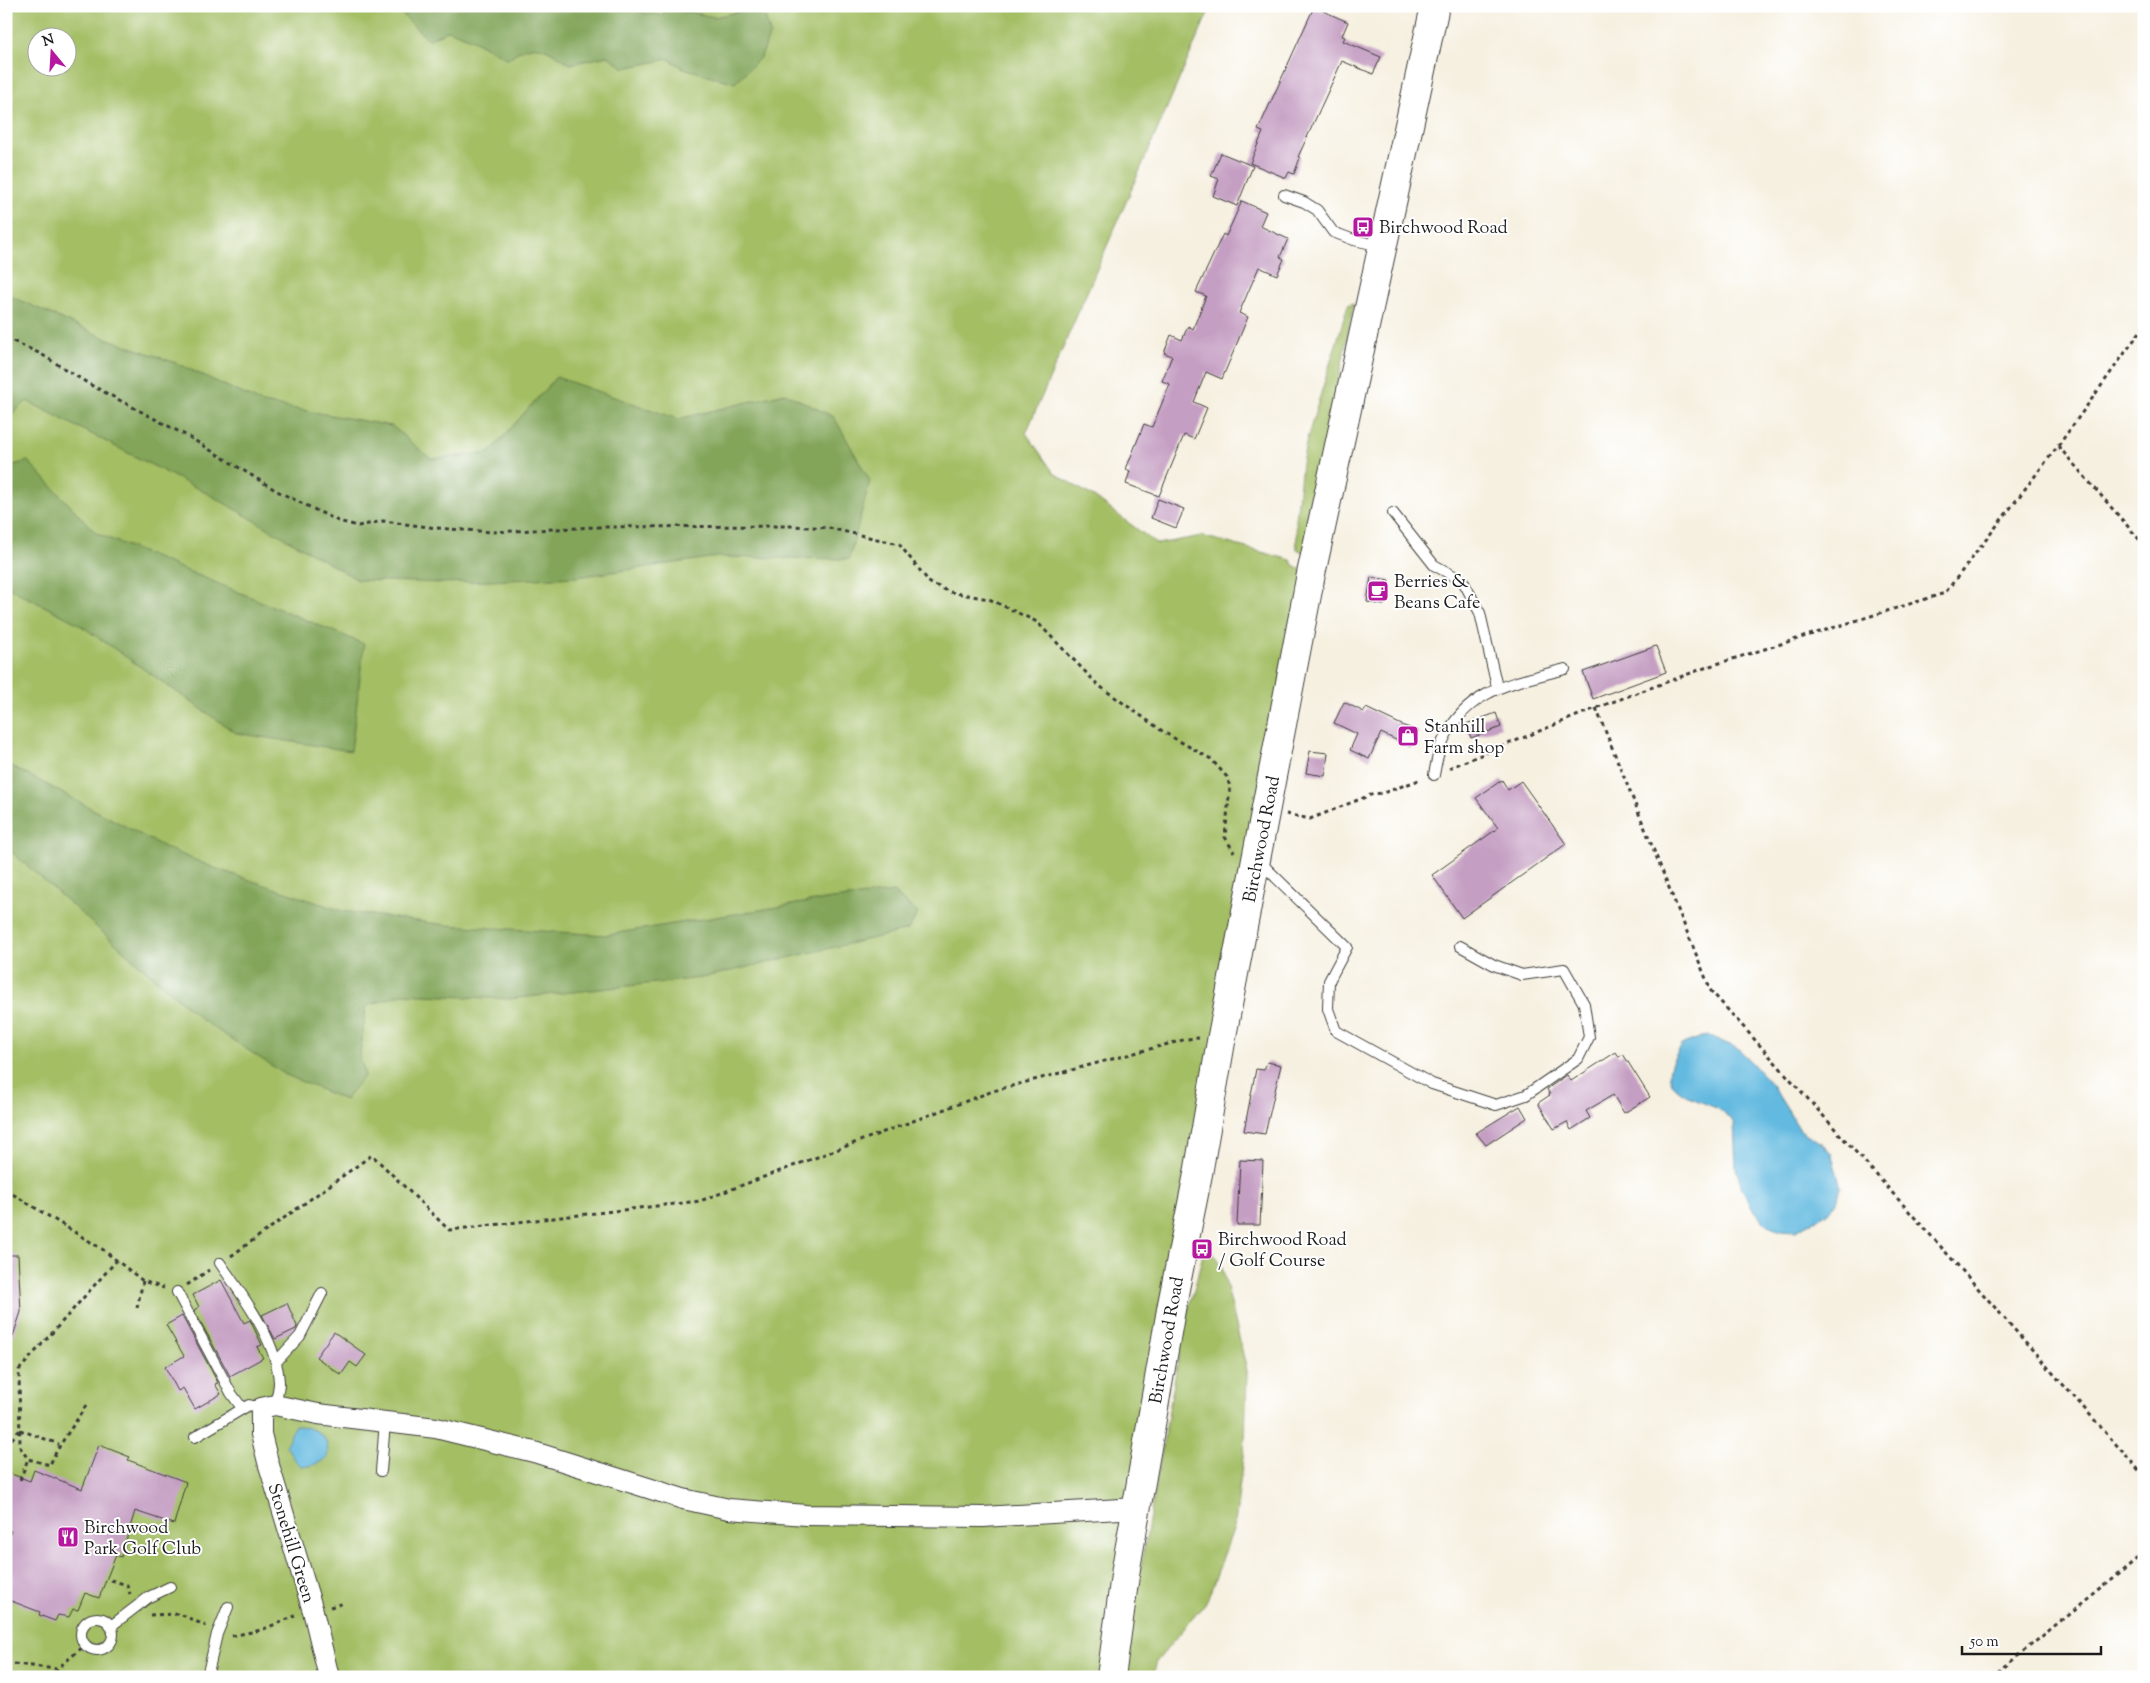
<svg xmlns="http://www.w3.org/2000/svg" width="2150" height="1683" font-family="'Sorts Mill Goudy',serif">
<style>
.green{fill:#a3be64;stroke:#606d40;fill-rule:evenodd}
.forest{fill:#82a55a;stroke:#4f603b}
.water{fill:#63bae0;stroke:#406b7e}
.building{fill:#c59fc3}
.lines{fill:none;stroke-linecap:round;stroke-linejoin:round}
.lane-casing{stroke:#3d3c39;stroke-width:12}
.street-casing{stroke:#3d3c39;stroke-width:22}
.secondary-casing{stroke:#3d3c39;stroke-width:30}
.path{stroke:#3d3c39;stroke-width:3;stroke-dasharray:4 4;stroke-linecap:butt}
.lane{stroke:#fff;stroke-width:10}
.street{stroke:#fff;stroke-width:20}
.secondary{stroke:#fff;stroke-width:28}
.labels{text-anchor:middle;stroke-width:4;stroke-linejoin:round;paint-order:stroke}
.poi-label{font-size:18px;fill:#1c1c1c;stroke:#fff;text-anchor:start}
.street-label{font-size:18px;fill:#1c1c1c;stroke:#fff}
</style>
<rect width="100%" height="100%" fill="#fff"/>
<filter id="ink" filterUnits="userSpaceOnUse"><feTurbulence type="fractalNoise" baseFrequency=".02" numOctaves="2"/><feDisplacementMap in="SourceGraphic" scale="10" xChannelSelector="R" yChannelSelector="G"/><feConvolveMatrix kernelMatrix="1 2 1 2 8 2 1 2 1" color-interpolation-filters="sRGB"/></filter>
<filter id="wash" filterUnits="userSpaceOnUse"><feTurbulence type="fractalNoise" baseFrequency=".0096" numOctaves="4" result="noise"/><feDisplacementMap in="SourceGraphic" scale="20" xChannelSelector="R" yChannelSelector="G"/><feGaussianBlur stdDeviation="1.12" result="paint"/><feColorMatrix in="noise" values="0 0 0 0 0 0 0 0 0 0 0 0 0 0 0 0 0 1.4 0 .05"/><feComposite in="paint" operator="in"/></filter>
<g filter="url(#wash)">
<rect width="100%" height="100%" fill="#f6f0e0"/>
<path class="green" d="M 6,6 L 1211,6 L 1026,433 L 1054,473 L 1094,497 L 1157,544 L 1202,536 L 1291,560 L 1293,565 L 1310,574 L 1108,1677 L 6,1677 ZM 38,38 L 68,38 L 68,68 L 38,68 Z
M 1353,303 L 1353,308 L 1304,553 L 1297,549 L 1296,520 L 1302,463 L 1307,439 L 1348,305 Z
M 1206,1242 L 1222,1266 L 1247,1371 L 1245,1441 L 1235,1524 L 1207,1601 L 1157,1661 L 1153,1677 L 1121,1677 L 1186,1316 L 1194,1290 Z"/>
<path class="forest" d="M 394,6 L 632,6 L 643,13 L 661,15 L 670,8 L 714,17 L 743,11 L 764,13 L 770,34 L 761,57 L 735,83 L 683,68 L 669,59 L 624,68 L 608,56 L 570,64 C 545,47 534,38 508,59 L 469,38 L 448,30 L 428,40 Z
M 6,294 L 100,336 L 176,363 L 263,403 L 392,426 L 431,459 L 489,453 L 556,377 L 678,419 L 785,393 L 834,417 L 870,481 L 849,559 L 717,557 L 577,577 L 442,583 L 358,580 L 212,496 L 27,401 L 6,419 Z
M 28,461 L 96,533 L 364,644 L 351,751 L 236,733 L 77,623 L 11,589 L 6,580 L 6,467 Z
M 6,763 L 166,848 L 217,869 L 342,911 L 446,925 L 605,935 L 815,901 L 893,892 L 918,913 L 908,930 L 701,978 L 509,999 L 403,994 L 366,1006 L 360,1057 L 365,1075 L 345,1100 L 286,1075 L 202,1020 L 6,847 Z"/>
<path class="water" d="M 1707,1035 L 1739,1049 L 1772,1085 L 1800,1130 L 1824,1145 L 1831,1153 L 1841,1187 L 1837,1201 L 1827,1213 L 1796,1231 L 1777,1230 L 1763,1221 L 1754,1211 L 1742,1189 L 1736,1168 L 1734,1123 C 1729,1118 1723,1111 1716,1108 C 1699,1100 1661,1092 1671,1064 C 1674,1057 1679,1050 1683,1044 Z
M 295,1425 C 317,1429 331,1435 327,1459 L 311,1466 L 301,1466 L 293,1458 L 286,1445 Z"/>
<g id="blocks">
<path class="building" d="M 1314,7 L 1348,22 L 1342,36 L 1345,37 L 1343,41 L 1381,57 L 1373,74 L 1342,61 L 1298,157 L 1300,158 L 1294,174 L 1289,172 L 1286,178 L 1250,163 L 1263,132 L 1258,130 Z
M 1221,153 L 1253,166 L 1237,206 L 1213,196 L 1219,179 L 1211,176 Z
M 1242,201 L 1266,212 L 1260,226 L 1288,239 L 1280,257 L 1284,259 L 1277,275 L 1259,267 L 1239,313 L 1248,317 L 1222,379 L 1206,372 L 1194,402 L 1207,408 L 1194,439 L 1184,435 L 1159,496 L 1126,484 L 1130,471 L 1126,469 L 1144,424 L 1152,427 L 1170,384 L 1162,381 L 1172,356 L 1164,353 L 1171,335 L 1182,340 L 1188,326 L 1193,329 L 1206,296 L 1196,292 L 1223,234 L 1226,236 Z
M 1158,499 L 1184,509 L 1176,528 L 1151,518 Z
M 1371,577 L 1389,580 L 1384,605 L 1367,602 Z
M 1656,646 L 1666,672 L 1593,699 L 1583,672 Z
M 1344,702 L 1364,712 L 1366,708 L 1404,726 L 1418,731 L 1411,747 L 1381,733 L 1369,759 L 1350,750 L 1357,734 L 1334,723 Z
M 1496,713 L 1501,727 L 1471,738 L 1466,724 Z
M 1310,751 L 1328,753 L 1325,776 L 1306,773 Z
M 1502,780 L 1508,790 L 1521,781 L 1566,844 L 1462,918 L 1432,875 L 1498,828 L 1476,798 Z
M 1616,1052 L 1619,1057 L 1623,1054 L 1650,1097 L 1624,1113 L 1613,1095 L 1586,1111 L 1590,1118 L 1571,1130 L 1567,1122 L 1554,1129 L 1538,1103 L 1550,1095 L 1547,1089 L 1567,1075 L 1571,1081 Z
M 1267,1062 L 1281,1065 L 1265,1134 L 1244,1131 L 1256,1069 L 1264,1070 Z
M 1520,1106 L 1527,1118 L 1486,1145 L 1476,1133 Z
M 1240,1160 L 1263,1161 L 1260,1225 L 1237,1225 Z
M 6,1255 L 18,1255 L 21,1312 L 9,1348 L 6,1348 Z
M 221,1280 L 244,1323 L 250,1320 L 262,1345 L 257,1347 L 263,1358 L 230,1376 L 194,1310 L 199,1307 L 193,1295 Z
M 287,1303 L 297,1326 L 296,1329 L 275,1339 L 262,1315 Z
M 182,1316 L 218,1383 L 215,1384 L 221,1394 L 195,1409 L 183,1388 L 178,1391 L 165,1367 L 184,1356 L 166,1325 Z
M 334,1332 L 366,1355 L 357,1367 L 350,1362 L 341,1375 L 316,1357 Z
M 99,1445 L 130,1457 L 128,1460 L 186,1482 L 174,1524 L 135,1511 L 121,1557 L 116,1555 L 99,1598 L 85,1593 L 78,1610 L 73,1609 L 69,1617 L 58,1615 L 55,1621 L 39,1615 L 40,1612 L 6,1599 L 6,1543 L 11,1531 L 6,1529 L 6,1472 L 30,1481 L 34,1470 L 82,1489 Z"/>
</g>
</g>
<g filter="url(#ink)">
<use href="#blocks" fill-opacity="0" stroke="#3d3c39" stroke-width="1"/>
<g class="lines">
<g class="lane-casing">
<path id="lane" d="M 1284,195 L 1304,202 L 1317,210 L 1333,232 L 1354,240 L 1381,246
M 1393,513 L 1434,565 L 1463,581 L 1480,613 L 1497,687
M 1434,775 C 1436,764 1438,751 1443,741 C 1468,688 1514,683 1565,669
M 1260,862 L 1347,947 L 1329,981 L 1328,1009 L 1336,1031 L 1432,1084 L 1496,1105 L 1526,1095 L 1578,1059 L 1589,1037 L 1584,1004 L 1564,969 L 1522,975 L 1494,965 L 1460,946
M 220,1263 C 243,1297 277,1340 279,1382 C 279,1390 276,1398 275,1405
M 177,1292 L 231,1393 L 242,1408
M 276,1362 L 300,1336 L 322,1293
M 195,1437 L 249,1405 L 261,1408
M 381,1471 L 385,1422
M81 1634a16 16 0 1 1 32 0a16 16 0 1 1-32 0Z
M 111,1626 L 149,1597 L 170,1587
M 207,1677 L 217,1634 L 228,1607"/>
</g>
<g class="street-casing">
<path id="street" d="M 329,1677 L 313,1611 L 268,1462 L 261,1434 L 261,1408 L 275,1405 L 318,1414 L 436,1428 L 534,1452 L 683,1499 L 729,1509 L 806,1515 L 983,1517 L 1137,1508"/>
</g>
<g class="secondary-casing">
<path id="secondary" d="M 1111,1677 L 1126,1568 L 1172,1304 L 1198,1174 L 1222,1036 L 1311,574 L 1435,6"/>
</g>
<path class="path" d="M 6,338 L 41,354 L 89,384 L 189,437 L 277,491 L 338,521 L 358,526 L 383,521 L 436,528 L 493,532 L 596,527 L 792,526 L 829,528 L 899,544 L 930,583 L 950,592 L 989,599 L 1037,622 L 1098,685 L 1165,733 L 1211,759 L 1227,777 L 1230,787 L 1225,837 L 1234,852
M 2058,446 L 2144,545
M 1596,708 L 1711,991 L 1960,1268 L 2144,1476
M 1449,768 L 1596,708 L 1710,666 L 1945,593 L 2058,446 L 2144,326
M 1286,814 L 1310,819 L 1373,794 L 1383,793 L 1422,779
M 6,1190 L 102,1249 L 143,1281 L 164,1288
M 231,1256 L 372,1155 L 449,1230 L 700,1201 L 993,1091 L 1187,1039 L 1199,1038
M 187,1285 L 209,1270
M 137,1308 L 143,1281
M 86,1405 C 74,1426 59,1443 50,1465 L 28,1459 L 20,1447 L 19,1370 L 117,1260
M 20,1430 L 59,1444
M 6,1445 L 20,1430
M 20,1480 L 28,1459
M 111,1580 L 127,1585 L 130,1594
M 330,1607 L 345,1603
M 150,1615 L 180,1614 L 206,1626
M 232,1636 L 261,1630 L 295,1616
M 6,1663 L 57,1669 L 85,1645
M 1992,1677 L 2144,1553"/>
<use href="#lane" class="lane"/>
<use href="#street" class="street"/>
<use href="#secondary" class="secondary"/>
</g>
</g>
<defs>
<g id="bus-square" transform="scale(1.125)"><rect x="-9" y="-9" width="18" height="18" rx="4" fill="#b5179e" stroke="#fff"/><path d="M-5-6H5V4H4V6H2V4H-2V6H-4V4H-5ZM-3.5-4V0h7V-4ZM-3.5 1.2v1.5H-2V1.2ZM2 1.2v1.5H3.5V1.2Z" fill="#fff"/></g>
<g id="cafe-square" transform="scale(1.125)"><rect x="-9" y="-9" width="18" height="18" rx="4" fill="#b5179e" stroke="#fff"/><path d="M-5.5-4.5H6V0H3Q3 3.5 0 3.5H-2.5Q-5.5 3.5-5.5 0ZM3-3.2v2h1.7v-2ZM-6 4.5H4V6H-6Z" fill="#fff"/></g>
<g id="shop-square" transform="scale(1.125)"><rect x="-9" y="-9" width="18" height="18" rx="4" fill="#b5179e" stroke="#fff"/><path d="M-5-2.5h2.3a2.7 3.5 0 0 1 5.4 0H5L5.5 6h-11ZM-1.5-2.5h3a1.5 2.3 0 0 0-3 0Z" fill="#fff"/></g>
<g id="restaurant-square" transform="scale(1.125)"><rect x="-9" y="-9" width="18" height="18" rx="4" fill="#b5179e" stroke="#fff"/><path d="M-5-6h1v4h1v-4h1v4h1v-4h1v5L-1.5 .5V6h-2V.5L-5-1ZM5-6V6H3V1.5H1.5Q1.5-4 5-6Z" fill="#fff"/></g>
</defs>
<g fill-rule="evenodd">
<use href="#bus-square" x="1363" y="227"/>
<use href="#cafe-square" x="1378" y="591"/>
<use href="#shop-square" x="1408" y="736"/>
<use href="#bus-square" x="1202" y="1249"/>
<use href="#restaurant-square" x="68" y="1537"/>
</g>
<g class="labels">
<g class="poi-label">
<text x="1379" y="233">Birchwood Road</text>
<text x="1394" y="587">Berries &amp;<tspan x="1394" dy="21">Beans Cafe</tspan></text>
<text x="1424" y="732">Stanhill<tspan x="1424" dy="21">Farm shop</tspan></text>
<text x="1218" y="1245">Birchwood Road<tspan x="1218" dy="21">/ Golf Course</tspan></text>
<text x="84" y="1533">Birchwood<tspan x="84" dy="21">Park Golf Club</tspan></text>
</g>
<g class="street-label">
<text transform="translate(1261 839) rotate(-79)" y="6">Birchwood Road</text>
<text transform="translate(1166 1340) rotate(-80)" y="6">Birchwood Road</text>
<text transform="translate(292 1543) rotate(73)" y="6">Stonehill Green</text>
</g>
</g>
<rect width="2150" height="1683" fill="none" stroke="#fff" stroke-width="25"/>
<g transform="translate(52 52) rotate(342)"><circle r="24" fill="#ffffff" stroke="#a4a4a4"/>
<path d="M0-4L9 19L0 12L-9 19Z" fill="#b5179e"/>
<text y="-8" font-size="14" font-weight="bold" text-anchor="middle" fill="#1c1c1c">N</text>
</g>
<path d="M1962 1646v8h139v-8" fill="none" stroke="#1c1c1c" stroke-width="2.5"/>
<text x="1970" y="1646" font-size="15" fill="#1c1c1c" stroke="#ffffff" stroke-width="4" paint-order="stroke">50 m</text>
</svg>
